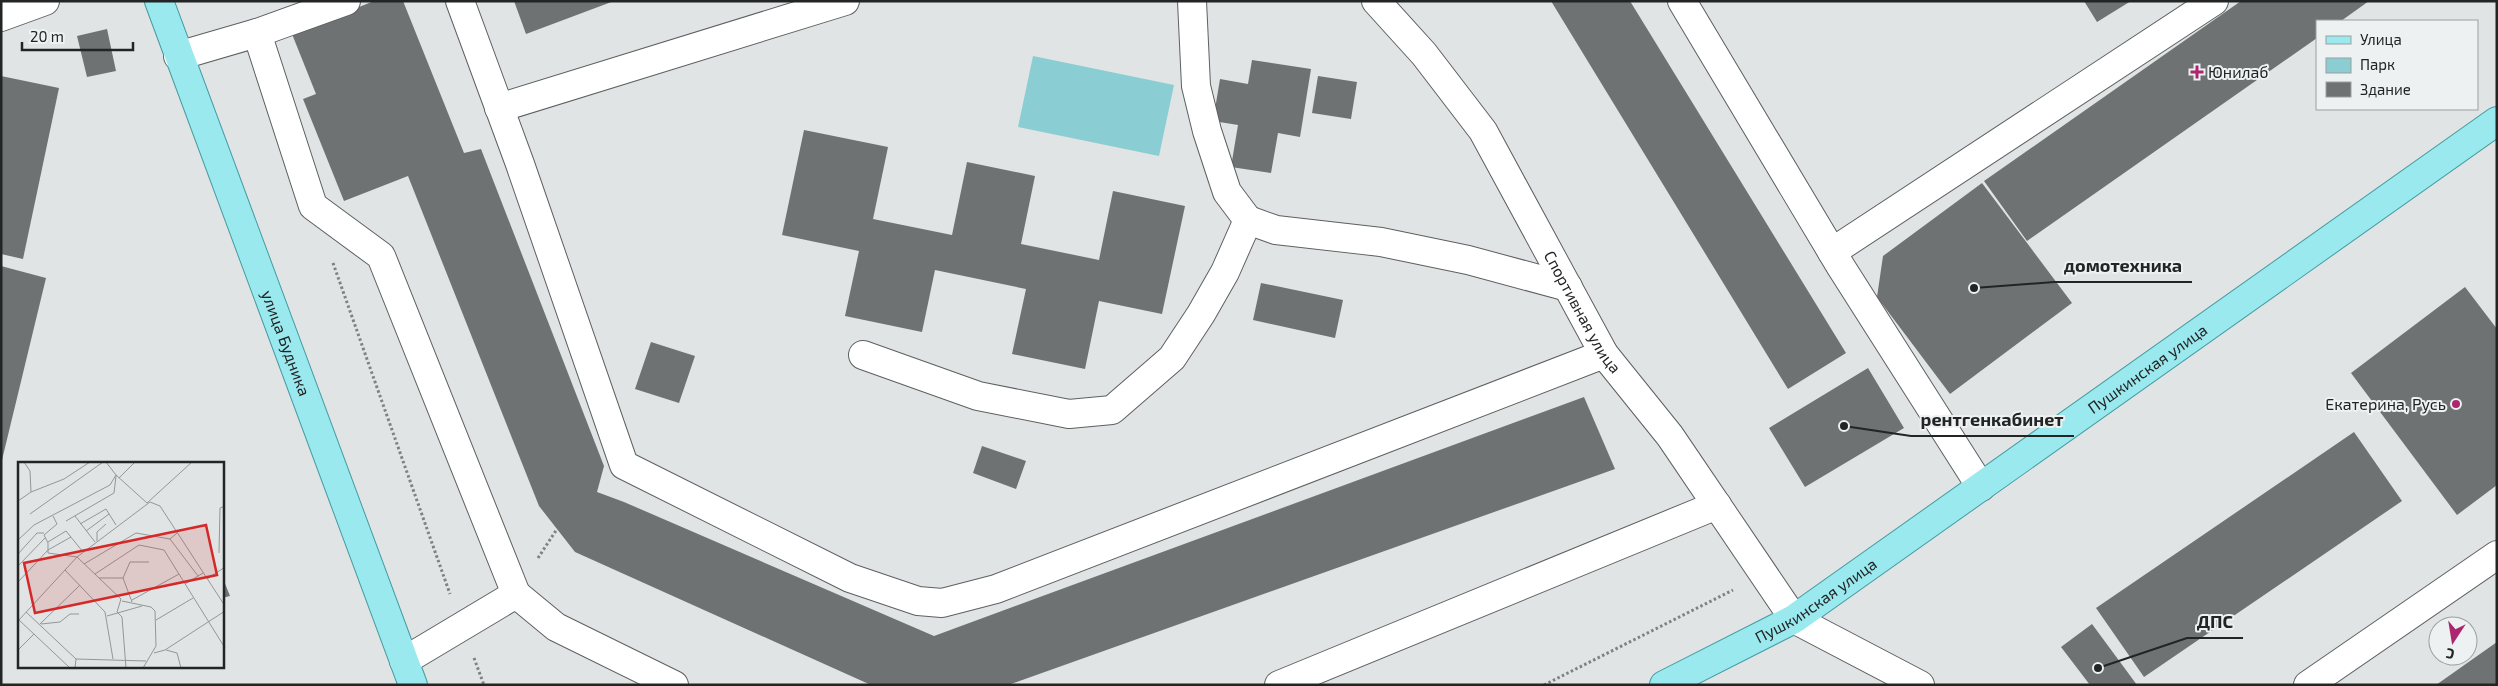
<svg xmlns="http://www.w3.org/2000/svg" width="2498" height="686" font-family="'Exo 2',sans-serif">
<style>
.green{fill:#8aced4}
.building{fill:#6f7272}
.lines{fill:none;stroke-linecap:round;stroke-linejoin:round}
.minor-casing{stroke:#5d6061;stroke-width:30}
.major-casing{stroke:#449ba1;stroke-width:30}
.path{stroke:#7f8282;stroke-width:3;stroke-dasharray:2.5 2.5;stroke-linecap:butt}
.minor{stroke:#fff;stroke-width:28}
.major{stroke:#9ae9ef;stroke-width:28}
.poi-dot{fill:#ab266f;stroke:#edf1f1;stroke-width:2}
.labels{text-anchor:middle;stroke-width:4;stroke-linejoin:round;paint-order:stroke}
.poi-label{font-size:16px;fill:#232424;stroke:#edf1f1;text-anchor:start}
.street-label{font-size:16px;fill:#232424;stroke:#edf1f1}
.inset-road{fill:none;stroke:#949797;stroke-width:1}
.view{fill:#d62828;fill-opacity:0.15;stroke:#d62828;stroke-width:2.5}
.inset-edge{fill:none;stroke:#232424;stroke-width:2.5}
.leader{fill:none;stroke:#232424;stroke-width:2}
.callout-dot{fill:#232424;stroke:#edf1f1;stroke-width:2}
.callout-label{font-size:18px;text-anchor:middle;font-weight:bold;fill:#232424;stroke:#edf1f1;stroke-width:4;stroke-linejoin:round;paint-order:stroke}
</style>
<rect width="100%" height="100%" fill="#e0e4e4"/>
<path class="green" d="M 1033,56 L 1174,85 L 1159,156 L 1018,127 Z"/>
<path class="building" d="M 374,1 L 403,1 L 464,153 L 481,149 L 604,466 L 597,492 L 624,502 L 934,636 L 1584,397 L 1615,469 L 1008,685 L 871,685 L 575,552 L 539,506 L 408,176 L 344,201 L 303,99 L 316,94 L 292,34 Z
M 514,1 L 614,1 L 526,34 Z
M 1551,1 L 1630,1 L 1846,353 L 1788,389 Z
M 2084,1 L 2131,1 L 2097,22 Z
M 2241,1 L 2369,1 L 2341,21 L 2317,21 L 2317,38 L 2027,241 L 1984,181 Z
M 107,29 L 116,71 L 87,77 L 77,36 Z
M 1252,60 L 1311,69 L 1300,137 L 1278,133 L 1271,173 L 1231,167 L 1238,125 L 1213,121 L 1220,79 L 1248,84 Z
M 1,76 L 59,88 L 23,259 L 1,254 Z
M 1318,76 L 1357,82 L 1351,119 L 1312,113 Z
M 804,130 L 888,147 L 873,219 L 952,235 L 967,162 L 1035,176 L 1021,244 L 1099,260 L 1113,191 L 1185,206 L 1162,314 L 1099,301 L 1085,369 L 1012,354 L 1026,289 L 935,270 L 922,332 L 845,316 L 859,251 L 782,235 Z
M 1982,183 L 2072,303 L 1950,394 L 1877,297 L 1883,256 Z
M 1,266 L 46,278 L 2,460 L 1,460 Z
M 1261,283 L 1343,300 L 1335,338 L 1253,320 Z
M 2465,287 L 2497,329 L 2497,485 L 2457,515 L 2351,373 Z
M 651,342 L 695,356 L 679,403 L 635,389 Z
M 1868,368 L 1904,428 L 1805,487 L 1769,428 Z
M 2354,432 L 2402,501 L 2144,677 L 2096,608 Z
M 982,446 L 1026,461 L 1016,489 L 973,473 Z
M 222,576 L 230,596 L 222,598 Z
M 2092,624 L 2137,685 L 2090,685 L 2061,647 Z
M 2497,642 L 2497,685 L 2436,685 Z"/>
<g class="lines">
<g class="minor-casing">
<g id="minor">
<path d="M 460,1 L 520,164 L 624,465 L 850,578 L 918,601 L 942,603 L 996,589 L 1604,354"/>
<path d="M 1192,1 L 1196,86 L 1207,131 L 1227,192 L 1248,220"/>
<path id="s1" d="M 1376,1 L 1424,54 L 1483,131 L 1604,354 L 1670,436 L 1794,619 L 1920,685"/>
<path d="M 1682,1 L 1841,267 L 1981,487"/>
<path d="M 1,17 L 45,1"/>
<path d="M 257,33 L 313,206 L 381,256 L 516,594"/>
<path d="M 178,56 L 257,33 L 346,1"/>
<path d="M 499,108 L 845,1"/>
<path d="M 1832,252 L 2214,1"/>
<path d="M 863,355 L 978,396 L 1069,414 L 1112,410 L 1172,358 L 1201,314 L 1225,272 L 1248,220 L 1276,230 L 1381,242 L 1468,260 L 1568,287"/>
<path d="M 404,661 L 516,594 L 556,627 L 674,685"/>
<path d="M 1279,685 L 1717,505"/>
<path d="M 2308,685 L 2497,555"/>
</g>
</g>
<g class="major-casing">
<g id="major">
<path id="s2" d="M 159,1 L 413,685"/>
<path id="s3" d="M 1664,685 L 1794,619 L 2497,121"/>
</g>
</g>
<path class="path" d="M 333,263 L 450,594
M 538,558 L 557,529
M 474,658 L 484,685
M 1544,685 L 1733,590"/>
<use href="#minor" class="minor"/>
<use href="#major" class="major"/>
</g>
<g class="poi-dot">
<path d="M2194.5 64.5h5v5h5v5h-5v5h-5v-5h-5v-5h5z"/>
<circle cx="2456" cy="404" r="5"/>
</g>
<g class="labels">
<g class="poi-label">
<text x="2208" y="78">Юнилаб</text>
<text x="2446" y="410" text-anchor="end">Екатерина, Русь</text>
</g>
<g class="street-label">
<text dy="6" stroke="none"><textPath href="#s1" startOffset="375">Спортивная улица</textPath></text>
<text dy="6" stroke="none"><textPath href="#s2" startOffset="365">улица Будника</textPath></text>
<text dy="6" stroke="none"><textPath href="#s3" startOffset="579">Пушкинская улица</textPath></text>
<text dy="6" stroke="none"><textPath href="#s3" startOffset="174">Пушкинская улица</textPath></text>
</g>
</g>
<g transform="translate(18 462)">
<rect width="206" height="206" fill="#e0e4e4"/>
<path class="inset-road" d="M 6,0 L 12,9 L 13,30M 88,0 L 98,13 L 129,41 L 174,0M 101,16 L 117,0M 0,39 L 13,30 L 46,17 L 72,0M 12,52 L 85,0M 35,54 L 39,62 L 26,73 L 30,81 L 30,91 L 59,95 L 103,137 L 99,150 L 104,155 L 108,206M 57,54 L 77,80M 48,59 L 96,31 L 98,14M 62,62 L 88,47 L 98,63M 68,69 L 91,52M 152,77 L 180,114M 0,78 L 16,63 L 92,23 L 98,13M 79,79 L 79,70 L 88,62M 30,80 L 48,69 L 65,90M 201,91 L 202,46 L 207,44M 0,92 L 19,71 L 26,71M 66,102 L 118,71 L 152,77 L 159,71M 0,104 L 27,76M 47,108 L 87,150 L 95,197M 77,112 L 121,83 L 146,88 L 207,186M 81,116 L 105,116 L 112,100 L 131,100M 105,116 L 114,140M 189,117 L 207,105M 0,120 L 30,88 L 53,75M 167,122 L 185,111M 114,138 L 161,112M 104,139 L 133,145 L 137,149 L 138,184 L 125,206M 8,150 L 58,197 L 57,206M 89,154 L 124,144M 1,158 L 52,206M 138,158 L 175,136M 0,159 L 59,95 L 132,40 L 142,44 L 207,144M 22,162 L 62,123M 23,162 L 42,160 L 52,152 L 61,152M 0,188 L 16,172M 148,188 L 159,191 L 163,206M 136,191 L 147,188 L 207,149M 58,197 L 128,199"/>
<path class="view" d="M 188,63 L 199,113 L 17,151 L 6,101 Z"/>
<rect width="206" height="206" class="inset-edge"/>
</g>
<path class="leader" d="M1974 288L2054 282H2192M1844 426L1911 436H2074M2098 668L2187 638H2243"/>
<g class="callout-dot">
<circle cx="1974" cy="288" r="5"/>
<circle cx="1844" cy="426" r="5"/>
<circle cx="2098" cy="668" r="5"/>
</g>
<g class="callout-label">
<text x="2123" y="272">домотехника</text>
<text x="1992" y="426">рентгенкабинет</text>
<text x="2215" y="628">ДПС</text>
</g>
<rect width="2498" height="686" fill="none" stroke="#232424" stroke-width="5"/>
<rect x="2316" y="20" width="162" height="90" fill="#edf1f1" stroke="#9c9f9f"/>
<rect x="2326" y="36" width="25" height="8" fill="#9ae9ef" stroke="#9c9f9f"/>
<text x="2360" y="45" font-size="15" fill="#232424">Улица</text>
<rect x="2326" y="58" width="25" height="15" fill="#8aced4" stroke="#9c9f9f"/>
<text x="2360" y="70" font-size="15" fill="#232424">Парк</text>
<rect x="2326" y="82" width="25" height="15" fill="#6f7272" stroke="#9c9f9f"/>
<text x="2360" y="95" font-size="15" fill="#232424">Здание</text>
<g transform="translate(2453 641) rotate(192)"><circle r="24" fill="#edf1f1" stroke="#9c9f9f"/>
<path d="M0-4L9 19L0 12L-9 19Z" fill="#ab266f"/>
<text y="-8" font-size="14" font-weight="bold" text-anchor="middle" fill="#232424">С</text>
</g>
<path d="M22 42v8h111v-8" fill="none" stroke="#232424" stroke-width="2.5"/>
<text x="30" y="42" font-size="15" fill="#232424" stroke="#edf1f1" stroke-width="4" paint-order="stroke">20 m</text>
</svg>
